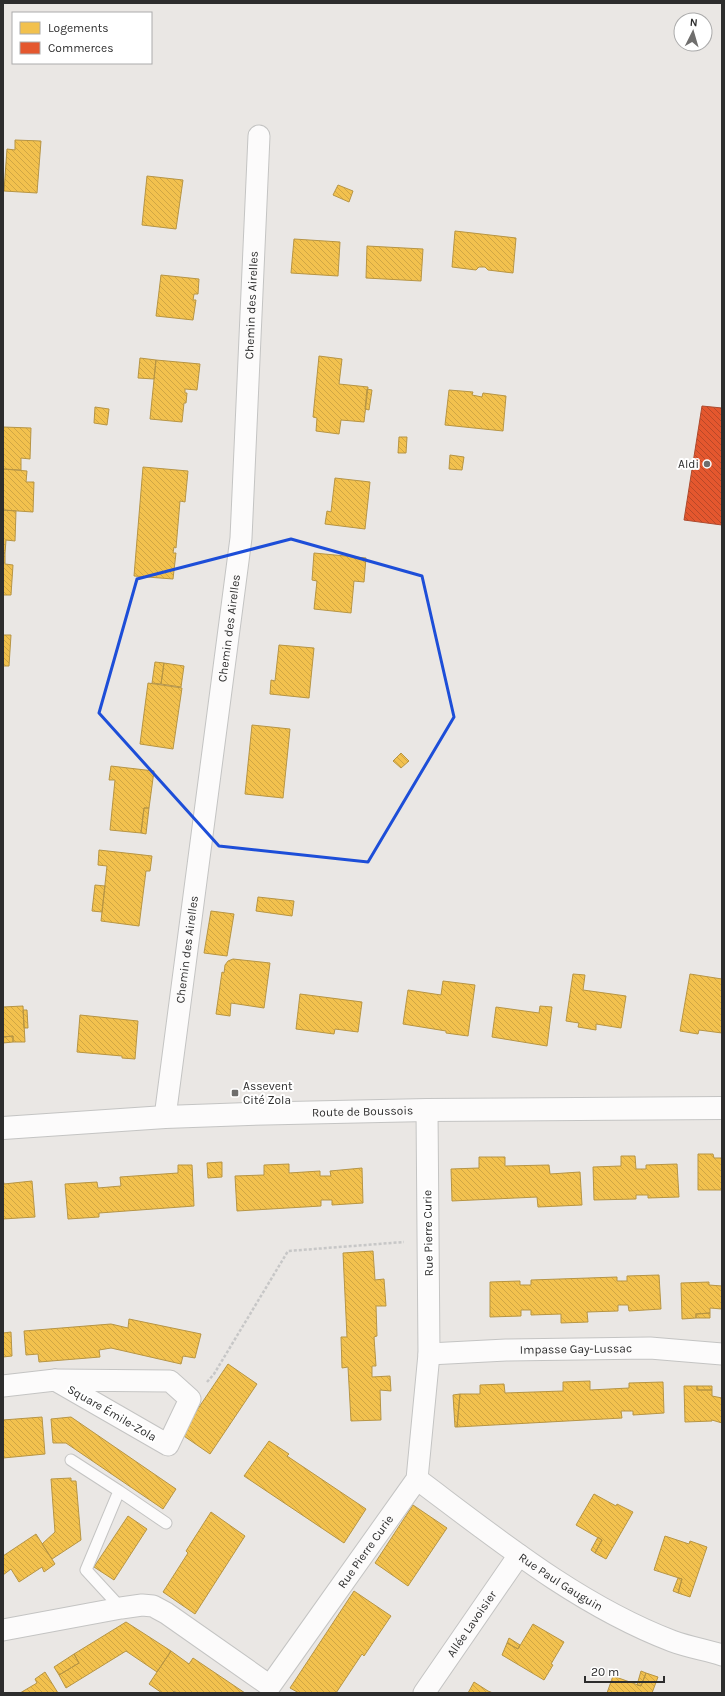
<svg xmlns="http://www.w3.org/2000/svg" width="725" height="1696" font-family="Karla,sans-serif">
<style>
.homes{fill:url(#homes-back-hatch);stroke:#b79544}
.shops{fill:url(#shops-back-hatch);stroke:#ad4a2e}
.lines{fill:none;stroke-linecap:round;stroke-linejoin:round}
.lane-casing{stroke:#c4c4c3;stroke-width:13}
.street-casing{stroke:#c4c4c3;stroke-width:23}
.secondary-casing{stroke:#c4c4c3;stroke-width:24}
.path{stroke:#c7c7c7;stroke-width:2.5;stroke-dasharray:3 2;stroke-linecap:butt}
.lane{stroke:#fcfbfb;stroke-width:11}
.street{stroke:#fcfbfb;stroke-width:21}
.secondary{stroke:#fcfbfb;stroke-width:22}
.marked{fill:none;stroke:#1d4ed8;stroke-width:3;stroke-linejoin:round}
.poi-dot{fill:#6f6e6d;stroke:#fff;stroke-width:1.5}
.labels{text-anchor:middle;stroke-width:4;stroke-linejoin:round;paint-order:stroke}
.street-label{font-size:12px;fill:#2d2d2d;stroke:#fff}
.poi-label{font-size:12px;fill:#2d2d2d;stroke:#fff;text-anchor:end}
</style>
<defs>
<pattern id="homes-back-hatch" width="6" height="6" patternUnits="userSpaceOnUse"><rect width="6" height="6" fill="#f2c14e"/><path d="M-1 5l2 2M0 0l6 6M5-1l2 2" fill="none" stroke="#d0a644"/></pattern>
<pattern id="shops-back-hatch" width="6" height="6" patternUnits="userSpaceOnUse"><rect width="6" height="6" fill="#e4572e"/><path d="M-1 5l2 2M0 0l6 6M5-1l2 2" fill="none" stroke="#b94828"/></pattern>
</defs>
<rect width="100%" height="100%" fill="#eae7e4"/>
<path class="homes" d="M 15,140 L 41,141 L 37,193 L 4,191 L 7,149 L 15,150 Z
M 147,176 L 183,180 L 176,229 L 142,225 Z
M 338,185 L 353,191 L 349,202 L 333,195 Z
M 455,231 L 516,238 L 513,273 L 488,270 L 485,267 L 479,267 L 476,270 L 452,267 Z
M 294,239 L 340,242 L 338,276 L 291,273 Z
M 367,246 L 423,249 L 421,281 L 366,278 Z
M 161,275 L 199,279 L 198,294 L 194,294 L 193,300 L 196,300 L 193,320 L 156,316 Z
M 319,356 L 342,359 L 339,384 L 368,387 L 364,422 L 341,420 L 339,434 L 316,431 L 317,418 L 313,417 Z
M 140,358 L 156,360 L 154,379 L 138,378 Z
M 156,360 L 200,364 L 197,390 L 185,389 L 185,393 L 187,393 L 186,403 L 184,403 L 182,422 L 150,419 Z
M 367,389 L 372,390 L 369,410 L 365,409 Z
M 449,390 L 473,392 L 472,395 L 482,397 L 483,393 L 506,396 L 503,431 L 445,425 Z
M 95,407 L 109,409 L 107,425 L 94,423 Z
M 3,427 L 31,428 L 30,459 L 21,458 L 21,470 L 3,469 Z
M 399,437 L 407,437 L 406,453 L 398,453 Z
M 450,455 L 464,457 L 462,470 L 449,469 Z
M 143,467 L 188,471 L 185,502 L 180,501 L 176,548 L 174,547 L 173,553 L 176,553 L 173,579 L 134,576 Z
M 3,469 L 27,471 L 26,482 L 34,482 L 33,512 L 3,510 Z
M 335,478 L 370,482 L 365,529 L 325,524 L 327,511 L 331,512 Z
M 3,510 L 16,511 L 15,541 L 6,540 L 5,553 L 3,553 Z
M 3,553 L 5,553 L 5,564 L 13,565 L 11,595 L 3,595 Z
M 314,553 L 366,558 L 364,582 L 354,581 L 351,613 L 314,609 L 317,581 L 312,580 Z
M 3,635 L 11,635 L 9,666 L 3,666 Z
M 279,645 L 314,648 L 309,698 L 270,694 L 271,680 L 275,681 Z
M 155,662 L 164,663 L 161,684 L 152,683 Z
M 164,663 L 184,666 L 181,687 L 161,684 Z
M 148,683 L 182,688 L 173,749 L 140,744 Z
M 252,725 L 290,729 L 283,798 L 245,794 Z
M 401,753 L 409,761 L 401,768 L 393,761 Z
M 111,766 L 154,771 L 149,808 L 144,808 L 141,833 L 110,830 L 115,780 L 109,780 Z
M 144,808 L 149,808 L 146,834 L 141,833 Z
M 99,850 L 152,856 L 150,871 L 146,871 L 139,926 L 101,921 L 107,866 L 98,865 Z
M 95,885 L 105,886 L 102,912 L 92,911 Z
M 258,897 L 294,901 L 292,916 L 256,911 Z
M 211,911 L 234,914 L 227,956 L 204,953 Z
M 233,959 L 270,963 L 264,1008 L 231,1003 L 230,1016 L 216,1014 L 222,972 L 224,973 L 225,965 L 228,961 Z
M 573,974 L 585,975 L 583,990 L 626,996 L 621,1028 L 596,1024 L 596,1030 L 578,1027 L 579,1023 L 566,1021 Z
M 690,974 L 722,979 L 722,1033 L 699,1030 L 698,1034 L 680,1031 Z
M 443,981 L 475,985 L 468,1036 L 446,1033 L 446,1031 L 403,1024 L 408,990 L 441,995 Z
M 300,994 L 362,1002 L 358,1032 L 335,1029 L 334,1034 L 296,1029 Z
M 23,1006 L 25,1042 L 13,1042 L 13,1036 L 3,1037 L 3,1007 Z
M 540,1006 L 552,1007 L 547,1046 L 492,1037 L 496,1007 L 539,1013 Z
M 23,1010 L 27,1010 L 28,1028 L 24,1028 Z
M 80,1015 L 138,1021 L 135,1059 L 122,1058 L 122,1056 L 77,1052 Z
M 13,1036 L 13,1042 L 3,1043 L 3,1037 Z
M 698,1154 L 713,1154 L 714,1158 L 722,1158 L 722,1190 L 698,1190 Z
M 621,1156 L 635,1156 L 636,1169 L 646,1169 L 646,1165 L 677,1164 L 679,1197 L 648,1198 L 648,1195 L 636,1195 L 636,1199 L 594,1200 L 593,1167 L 621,1166 Z
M 479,1157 L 505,1157 L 505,1166 L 549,1165 L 550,1174 L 580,1172 L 582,1205 L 538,1207 L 537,1197 L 452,1201 L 451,1169 L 479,1168 Z
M 222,1162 L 222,1177 L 208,1178 L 207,1163 Z
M 289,1164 L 289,1173 L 320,1171 L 320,1176 L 331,1176 L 330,1171 L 362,1168 L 363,1203 L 332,1205 L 332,1200 L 321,1200 L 321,1206 L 237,1211 L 235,1176 L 264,1175 L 264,1165 Z
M 178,1165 L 192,1165 L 194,1206 L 99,1213 L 99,1217 L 68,1219 L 65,1184 L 97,1182 L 98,1188 L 121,1186 L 120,1177 L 178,1173 Z
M 3,1179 L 4,1184 L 32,1181 L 35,1217 L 3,1219 Z
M 373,1251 L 375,1280 L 384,1279 L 386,1306 L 376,1306 L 377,1336 L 374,1337 L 376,1366 L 372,1366 L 372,1377 L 390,1376 L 391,1391 L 380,1390 L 381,1420 L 351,1421 L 348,1367 L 342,1368 L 341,1337 L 347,1337 L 343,1253 Z
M 659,1275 L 661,1309 L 629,1311 L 628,1305 L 618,1305 L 618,1311 L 587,1312 L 588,1322 L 561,1323 L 561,1314 L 531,1315 L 531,1310 L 521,1310 L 521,1316 L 490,1317 L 490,1282 L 520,1281 L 520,1285 L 531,1285 L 531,1280 L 617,1277 L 617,1281 L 627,1281 L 627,1276 Z
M 709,1282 L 709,1285 L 722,1286 L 722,1309 L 710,1308 L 710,1313 L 696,1314 L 696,1318 L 682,1319 L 681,1283 Z
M 710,1313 L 710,1318 L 696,1318 L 696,1314 Z
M 129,1319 L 201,1334 L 195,1358 L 183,1356 L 181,1364 L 111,1348 L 99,1350 L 100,1357 L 39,1362 L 38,1354 L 26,1355 L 24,1331 L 111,1324 L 128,1328 Z
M 11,1332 L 12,1356 L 3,1357 L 3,1333 Z
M 228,1364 L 257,1384 L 210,1454 L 181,1434 Z
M 590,1381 L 590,1390 L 629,1388 L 629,1383 L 663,1382 L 664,1413 L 633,1415 L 633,1411 L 621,1411 L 622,1418 L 457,1427 L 460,1394 L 480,1394 L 480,1385 L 504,1384 L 505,1393 L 563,1391 L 563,1382 Z
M 684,1386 L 697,1386 L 697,1390 L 712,1390 L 712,1396 L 722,1398 L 722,1423 L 712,1420 L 712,1421 L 685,1422 Z
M 697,1386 L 712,1386 L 712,1390 L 697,1390 Z
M 460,1394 L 457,1427 L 455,1427 L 453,1395 Z
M 42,1417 L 45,1454 L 3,1458 L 3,1420 Z
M 71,1417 L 176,1489 L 163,1509 L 66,1443 L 53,1443 L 51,1419 Z
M 269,1441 L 289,1454 L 287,1456 L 366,1509 L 344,1543 L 244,1476 Z
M 71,1478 L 71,1481 L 76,1481 L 81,1540 L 52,1559 L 42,1544 L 55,1532 L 51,1479 Z
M 594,1494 L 616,1506 L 617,1504 L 633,1512 L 606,1559 L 595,1553 L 602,1540 L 576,1525 Z
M 413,1505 L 447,1528 L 408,1586 L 375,1563 Z
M 211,1512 L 245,1536 L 195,1614 L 163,1592 L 188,1553 L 186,1551 Z
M 128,1516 L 147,1529 L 114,1580 L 94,1567 Z
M 36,1534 L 55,1564 L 44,1572 L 42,1567 L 19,1582 L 11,1569 L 3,1575 L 3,1556 Z
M 665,1536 L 689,1544 L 690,1541 L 707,1547 L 690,1597 L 678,1593 L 682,1579 L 654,1570 Z
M 598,1537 L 602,1540 L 595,1553 L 591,1550 Z
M 678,1578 L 682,1579 L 678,1593 L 673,1591 Z
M 354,1591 L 391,1616 L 364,1656 L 362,1654 L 336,1693 L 299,1693 L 290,1688 Z
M 126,1622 L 171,1651 L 157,1672 L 126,1651 L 66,1688 L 59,1675 L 79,1663 L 74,1654 Z
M 533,1624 L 564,1642 L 551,1664 L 553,1665 L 544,1680 L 502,1655 L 507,1643 L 518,1649 Z
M 509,1638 L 520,1645 L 518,1649 L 507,1643 Z
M 171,1651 L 189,1664 L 193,1658 L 245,1693 L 177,1693 L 174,1691 L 172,1693 L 162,1693 L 149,1684 Z
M 74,1654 L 79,1663 L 59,1675 L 54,1667 Z
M 641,1671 L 646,1673 L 641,1686 L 637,1685 Z
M 45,1672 L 58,1693 L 20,1693 L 37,1683 L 35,1679 Z
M 646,1673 L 658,1677 L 652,1693 L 607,1693 L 613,1676 L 641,1686 Z
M 474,1682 L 488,1691 L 493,1693 L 468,1693 Z"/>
<path class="shops" d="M 702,406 L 722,408 L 722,525 L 684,520 Z"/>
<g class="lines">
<g class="lane-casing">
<path id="lane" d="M 71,1460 L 119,1491 L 86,1570 L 121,1608
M 119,1491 L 166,1523"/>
</g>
<g class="street-casing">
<g id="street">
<path id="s1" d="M 165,1117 L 241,538 L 259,136"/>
<path id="s2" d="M 429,1354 L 506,1350 L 650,1348 L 722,1354"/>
<path d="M 3,1386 L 55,1380 L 170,1381 L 190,1399 L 168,1445 L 55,1380"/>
<path id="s3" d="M 417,1479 C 497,1539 578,1605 672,1641 C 688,1647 706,1650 722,1655"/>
<path id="s4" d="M 3,1630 L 121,1608 L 142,1605 L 153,1606 L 166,1613 L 270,1686 L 417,1479 L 429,1354 L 427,1110"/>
<path id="s5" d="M 424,1693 L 519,1555"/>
</g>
</g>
<g class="secondary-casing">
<g id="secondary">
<path id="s6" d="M 3,1128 L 165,1117 L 248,1114 L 427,1110 L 722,1108"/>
</g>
</g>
<path class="path" d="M 207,1382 L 214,1374 L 288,1251 L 404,1242"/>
<use href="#lane" class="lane"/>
<use href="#street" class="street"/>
<use href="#secondary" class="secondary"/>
</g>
<path class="marked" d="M 291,539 L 422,576 L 454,717 L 368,862 L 219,846 L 99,713 L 137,579 Z"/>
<g class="poi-dot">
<circle cx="707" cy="464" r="4"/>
<rect x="231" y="1089" width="8" height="8" rx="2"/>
</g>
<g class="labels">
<g class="street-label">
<text dy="4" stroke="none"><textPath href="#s1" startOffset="817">Chemin des Airelles</textPath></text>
<text dy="4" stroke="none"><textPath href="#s1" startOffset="493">Chemin des Airelles</textPath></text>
<text dy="4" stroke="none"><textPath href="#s1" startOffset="169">Chemin des Airelles</textPath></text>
<text dy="4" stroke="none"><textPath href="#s6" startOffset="360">Route de Boussois</textPath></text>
<text transform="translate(428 1233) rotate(-91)" y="4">Rue Pierre Curie</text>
<text dy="4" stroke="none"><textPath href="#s2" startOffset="147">Impasse Gay-Lussac</textPath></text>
<text transform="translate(112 1413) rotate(30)" y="4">Square Émile-Zola</text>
<text dy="4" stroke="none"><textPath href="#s4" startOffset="459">Rue Pierre Curie</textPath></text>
<text dy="4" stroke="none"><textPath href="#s3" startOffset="177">Rue Paul Gauguin</textPath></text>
<text dy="4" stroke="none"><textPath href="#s5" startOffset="84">Allée Lavoisier</textPath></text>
</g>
<g class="poi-label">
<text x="699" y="468">Aldi</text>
<text x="243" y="1090" text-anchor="start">Assevent<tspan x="243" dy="14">Cité Zola</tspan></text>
</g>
</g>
<rect width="725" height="1696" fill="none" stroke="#2d2d2d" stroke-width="8"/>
<rect x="12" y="12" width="140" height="52" fill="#ffffff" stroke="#ababab"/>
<rect x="20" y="22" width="20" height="12" fill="#f2c14e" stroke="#ababab"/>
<text x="48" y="32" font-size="12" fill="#2d2d2d">Logements</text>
<rect x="20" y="42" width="20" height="12" fill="#e4572e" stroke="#ababab"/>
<text x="48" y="52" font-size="12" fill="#2d2d2d">Commerces</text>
<g transform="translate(693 32) rotate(5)"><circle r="19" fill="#ffffff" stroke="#ababab"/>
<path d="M0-3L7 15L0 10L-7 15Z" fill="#6f6e6d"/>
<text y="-6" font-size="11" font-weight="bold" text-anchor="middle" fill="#2d2d2d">N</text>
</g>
<path d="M585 1676v6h79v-6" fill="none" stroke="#2d2d2d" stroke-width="2"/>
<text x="591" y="1676" font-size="12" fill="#2d2d2d" stroke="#ffffff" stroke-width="3" paint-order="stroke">20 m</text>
</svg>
